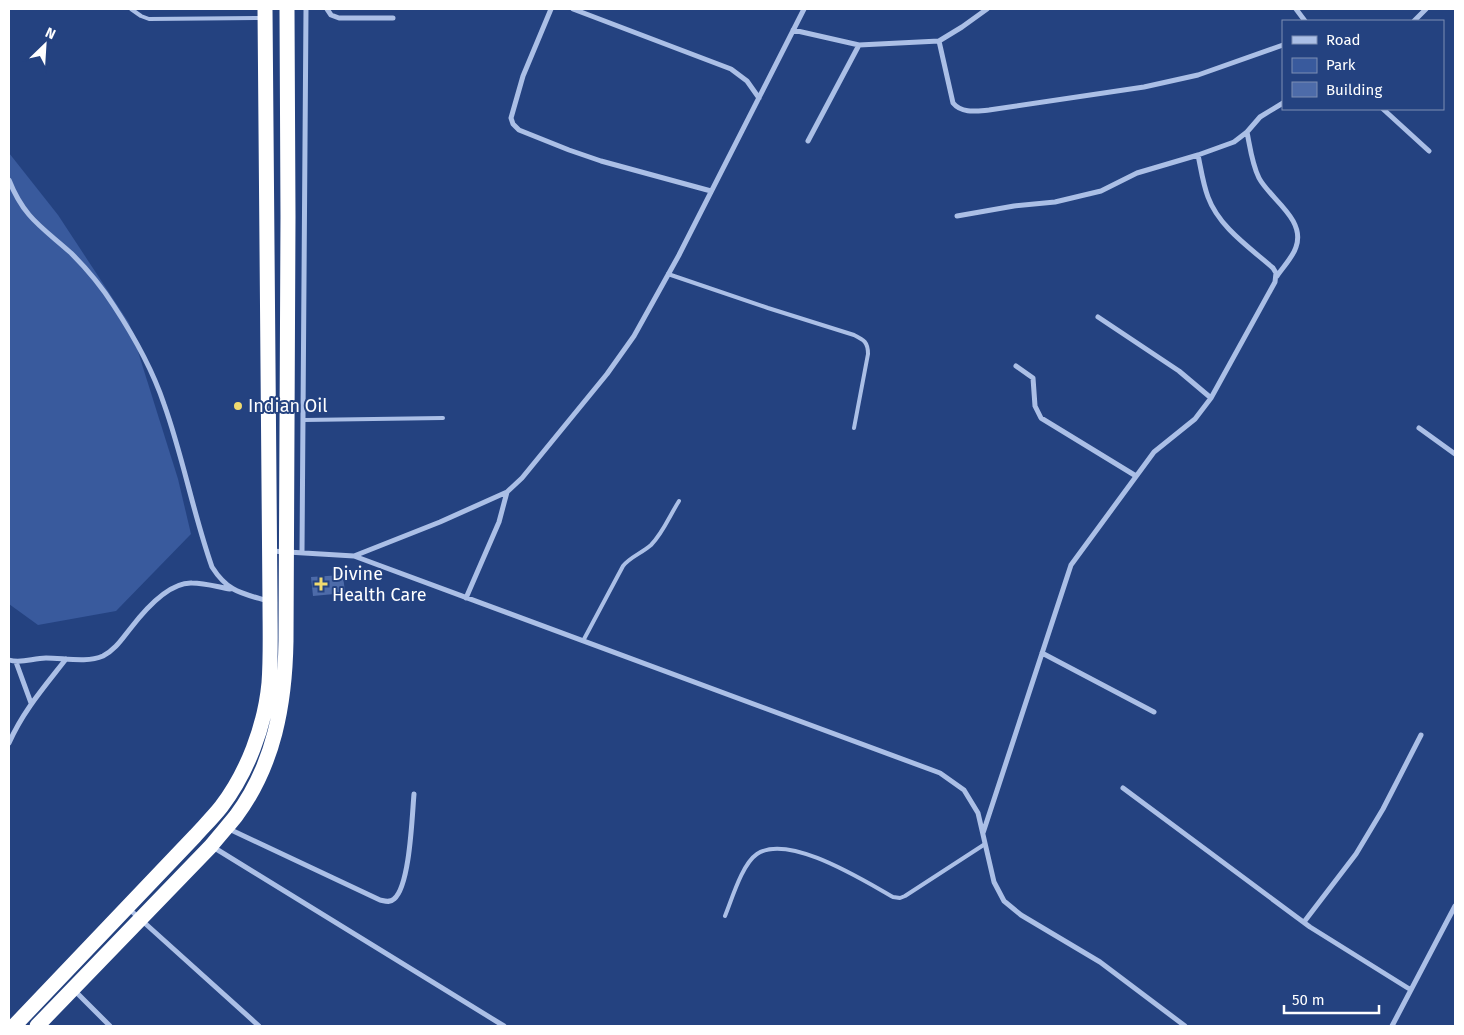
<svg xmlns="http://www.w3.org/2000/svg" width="1464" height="1035" font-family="'Fira Sans',sans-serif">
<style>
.green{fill:#395a9d}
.building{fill:#4d6ba9}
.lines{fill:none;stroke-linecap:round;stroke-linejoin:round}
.lane{stroke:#abbfe6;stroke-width:4}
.street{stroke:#abbfe6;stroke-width:5}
.highway{stroke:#fff;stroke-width:15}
.poi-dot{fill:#f0da6f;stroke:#244280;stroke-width:2}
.labels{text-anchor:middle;stroke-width:4;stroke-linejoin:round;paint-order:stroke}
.poi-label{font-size:18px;fill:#fff;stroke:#244280;text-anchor:start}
</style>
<rect width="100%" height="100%" fill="#244280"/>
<path class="green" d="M 9,153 L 58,215 L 129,323 L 178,479 L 191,534 L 116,611 L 38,625 L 9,604 Z"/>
<path class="building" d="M 343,575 L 345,593 L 313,596 L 311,577 Z"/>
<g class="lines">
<path class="lane" d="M 131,9 L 141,16 L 149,19 L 261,18
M 668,274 L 768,308 L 854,335 C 864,340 868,342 868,354 L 854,428
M 304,420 L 443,418
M 583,641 L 623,566 C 630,557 642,553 651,545 C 663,533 670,515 679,501
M 725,916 C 732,899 742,864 757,854 C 789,833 864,881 893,897 L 900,898 L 905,896 L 985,844"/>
<path class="street" d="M 327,9 L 331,15 L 339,18 L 393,18
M 551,9 L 523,76 L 511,118 L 513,124 L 519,130 L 569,150 L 601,161 L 711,191
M 573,9 L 731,69 L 747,81 L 759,98
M 1296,9 L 1305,21
M 1414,21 L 1426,9
M 793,30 L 859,45 L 939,41 L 962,27 L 987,9
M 939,41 L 953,103 C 962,114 977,111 989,110 L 1144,87 L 1198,75 L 1283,45
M 1383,109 L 1429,151
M 1247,132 C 1250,147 1252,164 1259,178 C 1270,199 1306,219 1296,247 C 1293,257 1283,267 1277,276
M 808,141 L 859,45
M 9,180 C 24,218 42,227 71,253 C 87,269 102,287 114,306 C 133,335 153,371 164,404 C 183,457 193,513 212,567 C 228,592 241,593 268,601
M 957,216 L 1014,206 L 1055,202 L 1101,191 L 1137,173 L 1198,155 L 1234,142 L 1247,132 L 1260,117 L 1283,103
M 1098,317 L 1179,371 L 1211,398
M 1016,366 L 1033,378 L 1035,406 L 1041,418 L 1136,476
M 1419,428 L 1455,454
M 271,551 L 354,556 L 940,773 L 964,790 L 978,813 L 994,882 L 1004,901 L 1021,915 L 1100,962 L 1185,1026
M 302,552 L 306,9
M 354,556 L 440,522 L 507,492 L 522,478 L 607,374 L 634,336 L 679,255 L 804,9
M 466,598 L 499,522 L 507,492
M 1042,653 L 1154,712
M 9,660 C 21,664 33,658 46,658 C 64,658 87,663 103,656 C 115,650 122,639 130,629 C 143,612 168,582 192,583 C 205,583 218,587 230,589
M 16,662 L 31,703
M 9,743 C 23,711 45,686 66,659
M 1123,788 L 1310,927 L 1411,990
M 229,829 L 380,900 C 385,901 390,903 394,899 C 410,886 412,816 414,794
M 983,833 L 1071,565 L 1154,452 L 1195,419 L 1211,398 L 1275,282 L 1276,273 L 1273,268 C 1249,247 1219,227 1208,197 C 1203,184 1201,169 1198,155
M 213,847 L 504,1026
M 128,908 L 259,1026
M 1304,922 L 1356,854 L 1383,809 L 1421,735
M 73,989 L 110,1026
M 1392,1026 L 1455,906"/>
<path class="highway" d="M 14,1026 L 195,836 C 204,826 213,817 221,807 C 247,773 265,726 269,683 C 271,656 270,629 270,602 L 265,9
M 37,1026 L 211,846 C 219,836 228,826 236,816 C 274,765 285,704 286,641 L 288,217 L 287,9"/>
</g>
<g class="poi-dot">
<circle cx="238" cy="406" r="5"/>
<path d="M318.5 576.5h5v5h5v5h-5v5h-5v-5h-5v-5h5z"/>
</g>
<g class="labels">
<g class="poi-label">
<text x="248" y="412">Indian Oil</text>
<text x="332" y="580">Divine<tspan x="332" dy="21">Health Care</tspan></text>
</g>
</g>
<rect width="1464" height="1035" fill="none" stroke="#ffffff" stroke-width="20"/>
<rect x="1282" y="20" width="162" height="90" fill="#244280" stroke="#7c8eb3"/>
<rect x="1292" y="36" width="25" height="8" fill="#abbfe6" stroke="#7c8eb3"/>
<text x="1326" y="45" font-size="15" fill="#ffffff">Road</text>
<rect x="1292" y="58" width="25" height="15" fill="#395a9d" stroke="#7c8eb3"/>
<text x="1326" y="70" font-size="15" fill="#ffffff">Park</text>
<rect x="1292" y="82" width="25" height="15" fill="#4d6ba9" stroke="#7c8eb3"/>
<text x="1326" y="95" font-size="15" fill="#ffffff">Building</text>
<g transform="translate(45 45) rotate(25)" stroke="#244280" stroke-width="4" paint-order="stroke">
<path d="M0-4L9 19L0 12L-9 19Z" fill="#ffffff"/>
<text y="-8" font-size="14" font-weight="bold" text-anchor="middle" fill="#ffffff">N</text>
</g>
<path d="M1284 1005v8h95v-8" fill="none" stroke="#ffffff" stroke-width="2.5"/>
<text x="1292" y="1005" font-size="15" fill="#ffffff" stroke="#244280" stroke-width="4" paint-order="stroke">50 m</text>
</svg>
